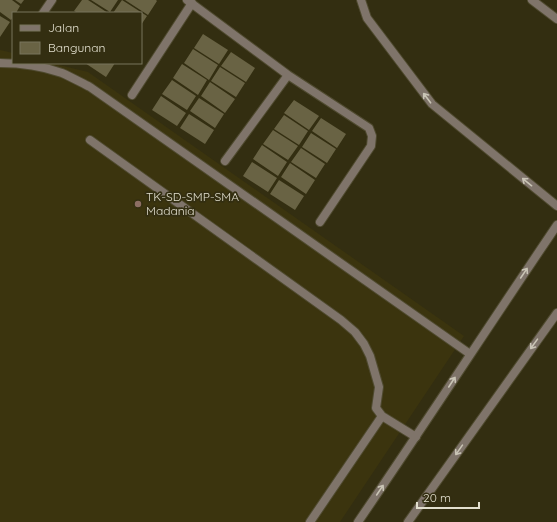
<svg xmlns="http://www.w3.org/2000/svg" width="557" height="522" font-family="Quicksand,sans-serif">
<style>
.built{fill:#3b340e}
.building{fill:#696344}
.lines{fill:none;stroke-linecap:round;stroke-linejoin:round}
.lane-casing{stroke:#4f4a2f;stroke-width:10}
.street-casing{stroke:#4f4a2f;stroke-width:10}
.lane{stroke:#7f746a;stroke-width:8}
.street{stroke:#7f746a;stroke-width:8}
.oneway{stroke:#c9c4b5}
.education-dot{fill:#8d6e63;stroke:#332e11;stroke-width:1.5}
.labels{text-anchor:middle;stroke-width:3.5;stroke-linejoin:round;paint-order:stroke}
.poi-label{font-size:12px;fill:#e2dfce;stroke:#332e11;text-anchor:start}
</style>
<rect width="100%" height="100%" fill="#332e11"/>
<path class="built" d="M 0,50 L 13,53 L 13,63 L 51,63 L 88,72 L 464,336 L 340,522 L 0,522 Z"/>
<path class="building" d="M 0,0 L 12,0 L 20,6 L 16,13 L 13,13 L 13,17 L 11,20 L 0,12 Z
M 15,0 L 24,0 L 21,4 Z
M 82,0 L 88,0 L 108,13 L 78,13 L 74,11 Z
M 91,0 L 118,0 L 110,12 Z
M 122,0 L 147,16 L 141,25 L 141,13 L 113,13 Z
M 125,0 L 156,0 L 157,1 L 148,15 Z
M 0,16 L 10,22 L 0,37 Z
M 203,34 L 228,50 L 219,64 L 194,48 Z
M 193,49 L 218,65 L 209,80 L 184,63 Z
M 231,52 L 255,68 L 246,82 L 221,66 Z
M 85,63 L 115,63 L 106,77 Z
M 182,64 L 207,80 L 198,95 L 173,78 Z
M 220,67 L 245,83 L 236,97 L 211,81 Z
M 172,80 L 196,96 L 187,110 L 162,94 Z
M 210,82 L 235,99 L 225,113 L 201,96 Z
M 161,96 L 186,113 L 177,126 L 152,110 Z
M 199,98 L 224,114 L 215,128 L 190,111 Z
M 294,100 L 319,116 L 309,130 L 284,113 Z
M 189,114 L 214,130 L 205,144 L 180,128 Z
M 284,115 L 308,131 L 299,145 L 274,129 Z
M 321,118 L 346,134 L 337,148 L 312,131 Z
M 273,130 L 298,146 L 288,160 L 263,144 Z
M 311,133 L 336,149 L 327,163 L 302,147 Z
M 262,145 L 287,162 L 278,176 L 253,159 Z
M 301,148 L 325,164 L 316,178 L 291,162 Z
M 252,162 L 277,178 L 268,192 L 243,176 Z
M 290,163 L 315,180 L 306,194 L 281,177 Z
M 279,180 L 304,196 L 295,210 L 270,194 Z"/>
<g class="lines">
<g class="lane-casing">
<path id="lane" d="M 90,140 L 341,320 L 355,332 L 364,344 L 370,356 L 379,387 L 376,408 L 382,416 L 416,437
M 310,522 L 382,416"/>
</g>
<g class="street-casing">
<path id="street" d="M 187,0 L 288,75 L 369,128 L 372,136 L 371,146 L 320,222
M 361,0 L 367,18 L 432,104 L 557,206
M 532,0 L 557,19
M 43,13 L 52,0
M 0,63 C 20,63 42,66 62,73 C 71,77 80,82 90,87 L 470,354
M 132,95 L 192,3
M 225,161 L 288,75
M 358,522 C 425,424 490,324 557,225
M 408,522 L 557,313"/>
</g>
<use href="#lane" class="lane"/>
<use href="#street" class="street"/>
</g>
<defs><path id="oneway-shaft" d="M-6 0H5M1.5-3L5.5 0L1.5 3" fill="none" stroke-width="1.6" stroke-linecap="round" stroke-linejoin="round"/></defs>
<g class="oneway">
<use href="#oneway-shaft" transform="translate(427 98) rotate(-127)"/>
<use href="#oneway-shaft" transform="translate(527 182) rotate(-141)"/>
<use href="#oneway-shaft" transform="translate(524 273) rotate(-56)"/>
<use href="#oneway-shaft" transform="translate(534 344) rotate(126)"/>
<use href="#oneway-shaft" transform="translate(452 382) rotate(-57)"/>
<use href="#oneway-shaft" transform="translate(459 450) rotate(125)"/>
<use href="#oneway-shaft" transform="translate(380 490) rotate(-56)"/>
</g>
<circle class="education-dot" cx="138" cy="204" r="4"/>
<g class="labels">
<g class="poi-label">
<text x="146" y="201">TK-SD-SMP-SMA<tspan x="146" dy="14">Madania</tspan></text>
</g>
</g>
<rect x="12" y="12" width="130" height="52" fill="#332e11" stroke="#79755d"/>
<rect x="20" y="25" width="20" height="6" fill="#7f746a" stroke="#79755d"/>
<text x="48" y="32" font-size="12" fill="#e2dfce">Jalan</text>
<rect x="20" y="42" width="20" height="12" fill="#696344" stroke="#79755d"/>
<text x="48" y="52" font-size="12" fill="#e2dfce">Bangunan</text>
<path d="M417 502v6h62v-6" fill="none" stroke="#e2dfce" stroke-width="2"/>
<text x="423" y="502" font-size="12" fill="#e2dfce" stroke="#332e11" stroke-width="3" paint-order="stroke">20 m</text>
</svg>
